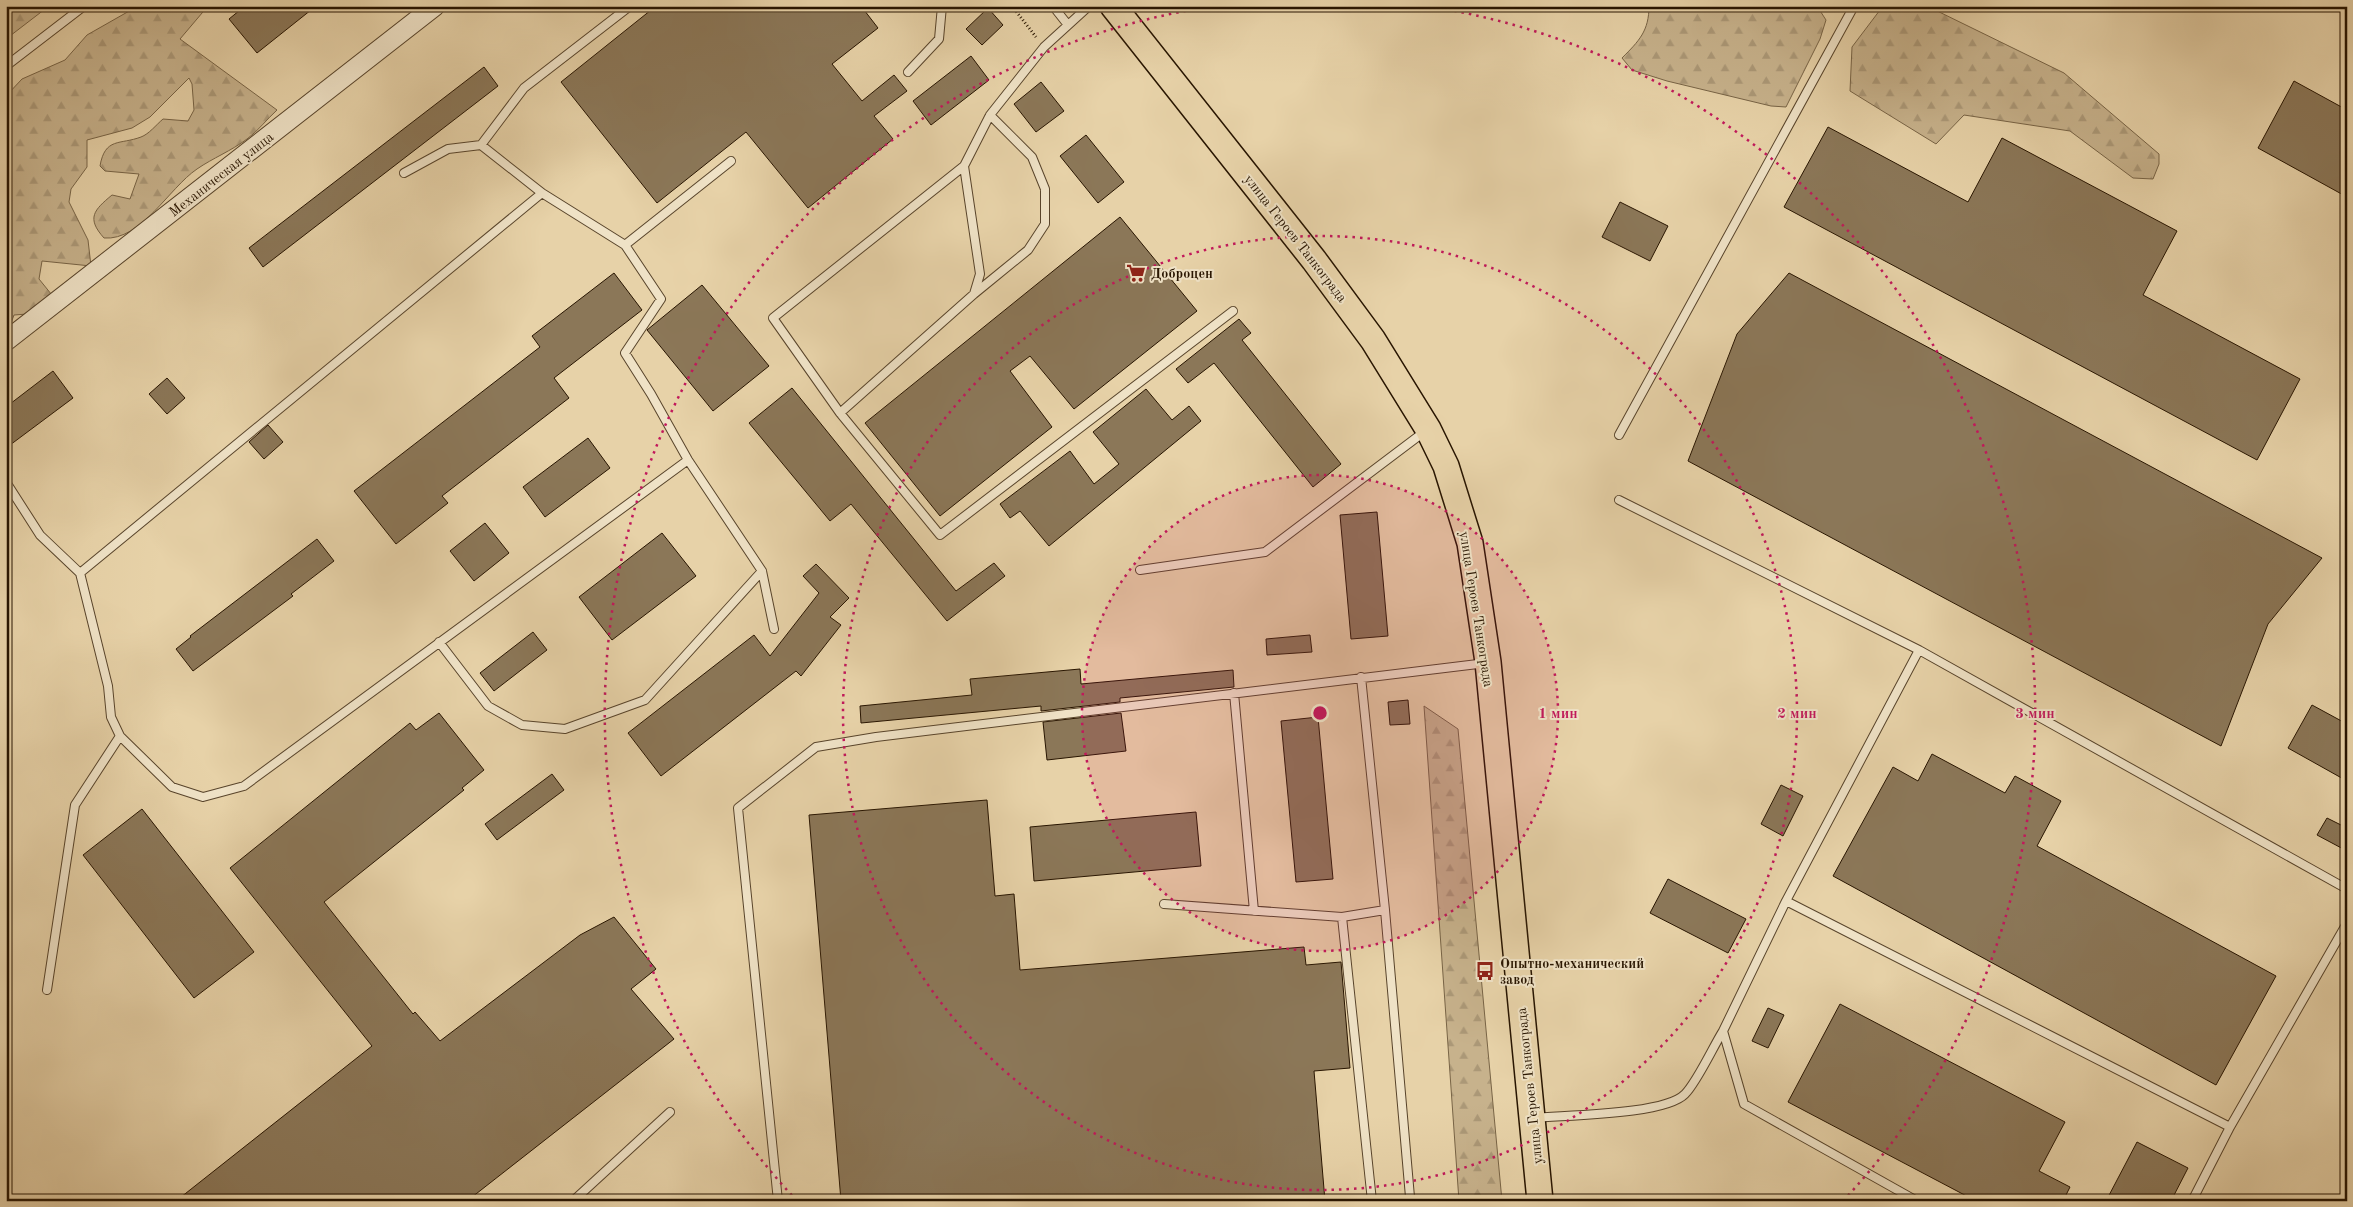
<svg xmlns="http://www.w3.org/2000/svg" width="2353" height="1207" font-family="'Old Standard TT',serif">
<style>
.forest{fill:url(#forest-firs);stroke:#786446}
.building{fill:#8b7758;stroke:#281501}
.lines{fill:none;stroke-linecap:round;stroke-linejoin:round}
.service-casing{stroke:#58442b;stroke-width:10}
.tertiary-casing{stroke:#58442b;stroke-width:21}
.primary-casing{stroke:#281501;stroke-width:28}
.path{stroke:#281501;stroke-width:3;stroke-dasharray:1 2.5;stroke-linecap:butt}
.service{stroke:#efe2c6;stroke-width:8}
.tertiary{stroke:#efe2c6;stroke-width:19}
.primary{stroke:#e7d2a8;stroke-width:25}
.ring{fill:none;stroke:#c2185b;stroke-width:2.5;stroke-dasharray:2.5 5}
.labels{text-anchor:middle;stroke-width:4;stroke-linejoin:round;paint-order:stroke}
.street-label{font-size:14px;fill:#281501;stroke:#efe2c6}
.poi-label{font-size:14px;font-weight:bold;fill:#281501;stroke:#efe2c6;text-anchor:start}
.centre{fill:#c2185b;stroke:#efe2c6;stroke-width:2.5}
.ring-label{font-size:15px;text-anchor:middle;font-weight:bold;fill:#c2185b;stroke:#efe2c6;stroke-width:4;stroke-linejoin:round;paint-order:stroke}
</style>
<defs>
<pattern id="forest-firs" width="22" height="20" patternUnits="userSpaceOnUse" patternTransform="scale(1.25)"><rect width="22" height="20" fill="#c7b28c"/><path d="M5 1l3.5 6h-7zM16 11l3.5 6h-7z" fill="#ab9877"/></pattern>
</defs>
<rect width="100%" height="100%" fill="#e7d2a8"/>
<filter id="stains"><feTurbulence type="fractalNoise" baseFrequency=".004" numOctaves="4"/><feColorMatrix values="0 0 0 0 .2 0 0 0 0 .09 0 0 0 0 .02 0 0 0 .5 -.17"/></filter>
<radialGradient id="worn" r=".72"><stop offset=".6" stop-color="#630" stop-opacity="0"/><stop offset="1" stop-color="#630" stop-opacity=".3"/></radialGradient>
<path class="forest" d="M 6,6 L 49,6 L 6,39 Z
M 138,6 L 208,6 L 180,39 L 277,110 C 267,119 258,131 247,139 C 231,151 213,158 197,169 C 169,188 141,241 104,238 C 86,218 94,210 112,195 L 130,199 L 139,174 L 105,171 L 100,166 C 105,137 120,145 141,137 C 149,134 156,125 163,119 L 188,121 L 194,110 L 192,84 L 189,78 L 150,117 L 132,128 L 87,140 L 87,167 L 71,189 L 69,202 L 88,240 L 91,266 L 42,261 L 39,279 L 56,300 L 55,312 L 14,315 L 6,336 L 6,96 L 22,79 L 65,60 L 87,35 Z
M 1649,6 L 1817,6 L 1826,20 L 1820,39 L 1786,107 L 1771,106 L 1667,81 L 1632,70 L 1622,58 C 1639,41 1649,31 1649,6 Z
M 1883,6 L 1927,6 L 2064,73 L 2159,154 L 2159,164 L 2153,179 L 2133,178 L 2070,131 L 1964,115 L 1936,144 L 1850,91 L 1852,47 Z
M 1424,706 L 1458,729 L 1502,1201 L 1459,1201 Z"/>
<path class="building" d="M 245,6 L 316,6 L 257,53 L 229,19 Z
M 656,6 L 861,6 L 878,28 L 832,64 L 862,101 L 894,75 L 907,91 L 874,116 L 893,139 L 808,208 L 746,132 L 657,203 L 561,82 Z
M 988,8 L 1003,25 L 982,45 L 966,29 Z
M 971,56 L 989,80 L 931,125 L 913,101 Z
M 484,67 L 498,86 L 263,267 L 249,248 Z
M 2294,81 L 2347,110 L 2347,197 L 2258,148 Z
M 1041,82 L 1064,111 L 1036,132 L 1014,104 Z
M 1828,127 L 1968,202 L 2002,138 L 2177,231 L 2143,295 L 2300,379 L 2257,460 L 1784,207 Z
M 1086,135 L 1124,182 L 1098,203 L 1060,156 Z
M 1620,202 L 1668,226 L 1650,261 L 1602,237 Z
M 1120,217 L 1197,311 L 1074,409 L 1030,356 L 1010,371 L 1052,427 L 940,516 L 865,423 Z
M 614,273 L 642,310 L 554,378 L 569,398 L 442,496 L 448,503 L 396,544 L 354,491 L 540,347 L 532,336 Z
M 1789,273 L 2322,558 L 2268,624 L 2221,746 L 1688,461 L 1737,334 Z
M 702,285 L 769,366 L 713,411 L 647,330 Z
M 1239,319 L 1251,333 L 1242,340 L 1341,464 L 1313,487 L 1214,363 L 1188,383 L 1176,369 Z
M 53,371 L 73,398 L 6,448 L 6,407 Z
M 167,378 L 185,398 L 167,414 L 149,394 Z
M 792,388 L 956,591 L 994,563 L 1005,576 L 947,621 L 851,504 L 830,521 L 749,423 Z
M 1146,389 L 1172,420 L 1189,406 L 1201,421 L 1049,546 L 1020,511 L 1010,518 L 1000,504 L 1070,451 L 1094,484 L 1119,464 L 1093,432 Z
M 268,425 L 283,442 L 264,459 L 249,442 Z
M 588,438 L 610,468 L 545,517 L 523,487 Z
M 1377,512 L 1388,636 L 1351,639 L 1340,515 Z
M 485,523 L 509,553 L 474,581 L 450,551 Z
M 662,533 L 696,576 L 612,640 L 579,597 Z
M 317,539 L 334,561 L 291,594 L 293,596 L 193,671 L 176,649 L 191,637 L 190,636 Z
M 816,564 L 849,598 L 830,617 L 841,625 L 801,676 L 796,671 L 661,776 L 628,733 L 754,635 L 770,656 L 819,593 L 803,576 Z
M 533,632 L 547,650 L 494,691 L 480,673 Z
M 1310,635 L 1312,652 L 1267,655 L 1266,639 Z
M 1080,669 L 1081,684 L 1233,670 L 1234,687 L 1120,698 L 1120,702 L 1041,711 L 1041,706 L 861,723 L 860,706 L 972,695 L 970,679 Z
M 1408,700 L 1410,724 L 1390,725 L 1388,702 Z
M 2312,705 L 2347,724 L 2347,781 L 2288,748 Z
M 439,713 L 484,770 L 462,788 L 464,790 L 324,902 L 413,1014 L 415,1012 L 440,1041 L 580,935 L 614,917 L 656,969 L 631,989 L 674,1039 L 467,1201 L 176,1201 L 372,1046 L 230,868 L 410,723 L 416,730 Z
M 1121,713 L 1126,751 L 1047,760 L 1043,722 Z
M 1318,717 L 1333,879 L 1296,882 L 1281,721 Z
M 1932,754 L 2005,793 L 2015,776 L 2061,801 L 2037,846 L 2276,976 L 2216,1085 L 1833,876 L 1893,767 L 1918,781 Z
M 552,774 L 564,790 L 497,840 L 485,824 Z
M 1781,785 L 1803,796 L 1783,836 L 1761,824 Z
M 987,800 L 995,896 L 1014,894 L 1020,970 L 1304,947 L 1306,965 L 1341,962 L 1350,1068 L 1314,1071 L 1325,1201 L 841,1201 L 809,815 Z
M 142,809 L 254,952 L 194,998 L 83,855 Z
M 1196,812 L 1201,866 L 1034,881 L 1030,827 Z
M 2327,818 L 2347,828 L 2347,851 L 2317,835 Z
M 1668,879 L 1746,919 L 1728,953 L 1650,913 Z
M 1840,1004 L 2065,1122 L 2039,1171 L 2070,1187 L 2063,1201 L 1976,1201 L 1788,1102 Z
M 1768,1008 L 1784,1015 L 1768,1048 L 1752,1041 Z
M 2137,1142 L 2188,1168 L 2171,1201 L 2106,1201 Z"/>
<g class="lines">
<g class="service-casing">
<path id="service" d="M 1053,6 L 1068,25
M 6,66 L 84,6
M 908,72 L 939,39 L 942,6
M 990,115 L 1032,157 L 1045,189 L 1045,224 L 1028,250 L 974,294 L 840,413 L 773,318 L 964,166 L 990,115 L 1044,47 L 1089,6
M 481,145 L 524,88 L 630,6
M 964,166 L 980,274 L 974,294
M 404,173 L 448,149 L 481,145 L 542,193 L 625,245 L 661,299 L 625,353 L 651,394 L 688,460 L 762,571 L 774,629
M 625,245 L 731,161
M 840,413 L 940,535 L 1233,311
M 1619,435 L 1854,6
M 6,482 L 40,535 L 80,573 L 108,686 L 111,717 L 120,736 L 172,787 L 203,797 L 244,786 L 688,460
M 1619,500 L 1919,650 L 2347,889
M 1140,570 L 1265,552 L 1424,432
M 80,573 L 542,193
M 439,642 L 488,706 L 522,725 L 565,729 L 645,700 L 762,571
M 1361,677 L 1385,910 L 1410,1197
M 1234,693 L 1254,911
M 1786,901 L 2230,1127
M 1164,904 L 1342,917 L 1372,1201
M 1342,917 L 1385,910
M 47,990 L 75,805 L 120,736
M 1534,1118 C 1565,1115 1665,1115 1685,1094 C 1697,1082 1713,1047 1723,1031
M 573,1201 L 670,1112
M 778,1201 L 738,808 L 816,747 L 876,737 L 1486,663
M 1917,1201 L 1744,1104 L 1723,1031 L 1786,901 L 1919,650
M 2192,1201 L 2230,1127 L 2347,923"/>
</g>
<g class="tertiary-casing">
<path id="tertiary" d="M 6,341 L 435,6"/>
</g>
<g class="primary-casing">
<path id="primary" d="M 1113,6 L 1314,260 L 1373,340 L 1428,429 L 1446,466 L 1470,543 L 1488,662 L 1540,1201"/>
</g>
<path class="path" d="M 1012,6 L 1036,37"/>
<use href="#service" class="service"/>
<use href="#tertiary" class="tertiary"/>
<use href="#primary" class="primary"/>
</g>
<circle cx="1320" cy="713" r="238" fill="#c2185b" fill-opacity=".12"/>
<g class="ring">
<circle cx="1320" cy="713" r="238"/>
<circle cx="1320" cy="713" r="477"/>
<path d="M797 1201A715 715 0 0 1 1208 7M1432 7A715 715 0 0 1 1843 1201"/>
</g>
<defs>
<g id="supermarket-bare" transform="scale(1.5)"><path d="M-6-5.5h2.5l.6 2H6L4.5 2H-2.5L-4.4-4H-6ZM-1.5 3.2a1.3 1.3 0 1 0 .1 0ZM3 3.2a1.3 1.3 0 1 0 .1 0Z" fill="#8f2418" stroke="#efe2c6" stroke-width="2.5" paint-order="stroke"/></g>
<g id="bus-bare" transform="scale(1.5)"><path d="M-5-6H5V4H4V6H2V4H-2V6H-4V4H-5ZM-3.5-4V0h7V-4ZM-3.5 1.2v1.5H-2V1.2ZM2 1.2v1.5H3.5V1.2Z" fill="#8f2418" stroke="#efe2c6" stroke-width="2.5" paint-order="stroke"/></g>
</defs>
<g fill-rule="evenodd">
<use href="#supermarket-bare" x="1136" y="273"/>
<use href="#bus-bare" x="1485" y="971"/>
</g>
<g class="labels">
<g class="street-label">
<text transform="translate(221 174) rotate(-38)" y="5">Механическая улица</text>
<text transform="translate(1296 238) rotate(52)" y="5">улица Героев Танкограда</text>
<text transform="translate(1477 609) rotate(81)" y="5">улица Героев Танкограда</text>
<text transform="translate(1529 1086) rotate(-96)" y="5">улица Героев Танкограда</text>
</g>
<g class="poi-label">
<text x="1151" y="278">Доброцен</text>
<text x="1500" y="968">Опытно-механический<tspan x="1500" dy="16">завод</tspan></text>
</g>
</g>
<circle cx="1320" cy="713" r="8" class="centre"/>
<g class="ring-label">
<text x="1558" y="718">1 мин</text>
<text x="1797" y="718">2 мин</text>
<text x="2035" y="718">3 мин</text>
</g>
<rect width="2353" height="1207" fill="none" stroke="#e7d2a8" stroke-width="25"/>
<rect x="8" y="8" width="2338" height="1192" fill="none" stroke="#281501" stroke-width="2.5"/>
<rect x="12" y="12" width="2328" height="1182" fill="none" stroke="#281501"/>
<rect width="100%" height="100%" filter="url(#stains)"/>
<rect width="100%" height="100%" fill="url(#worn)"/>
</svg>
